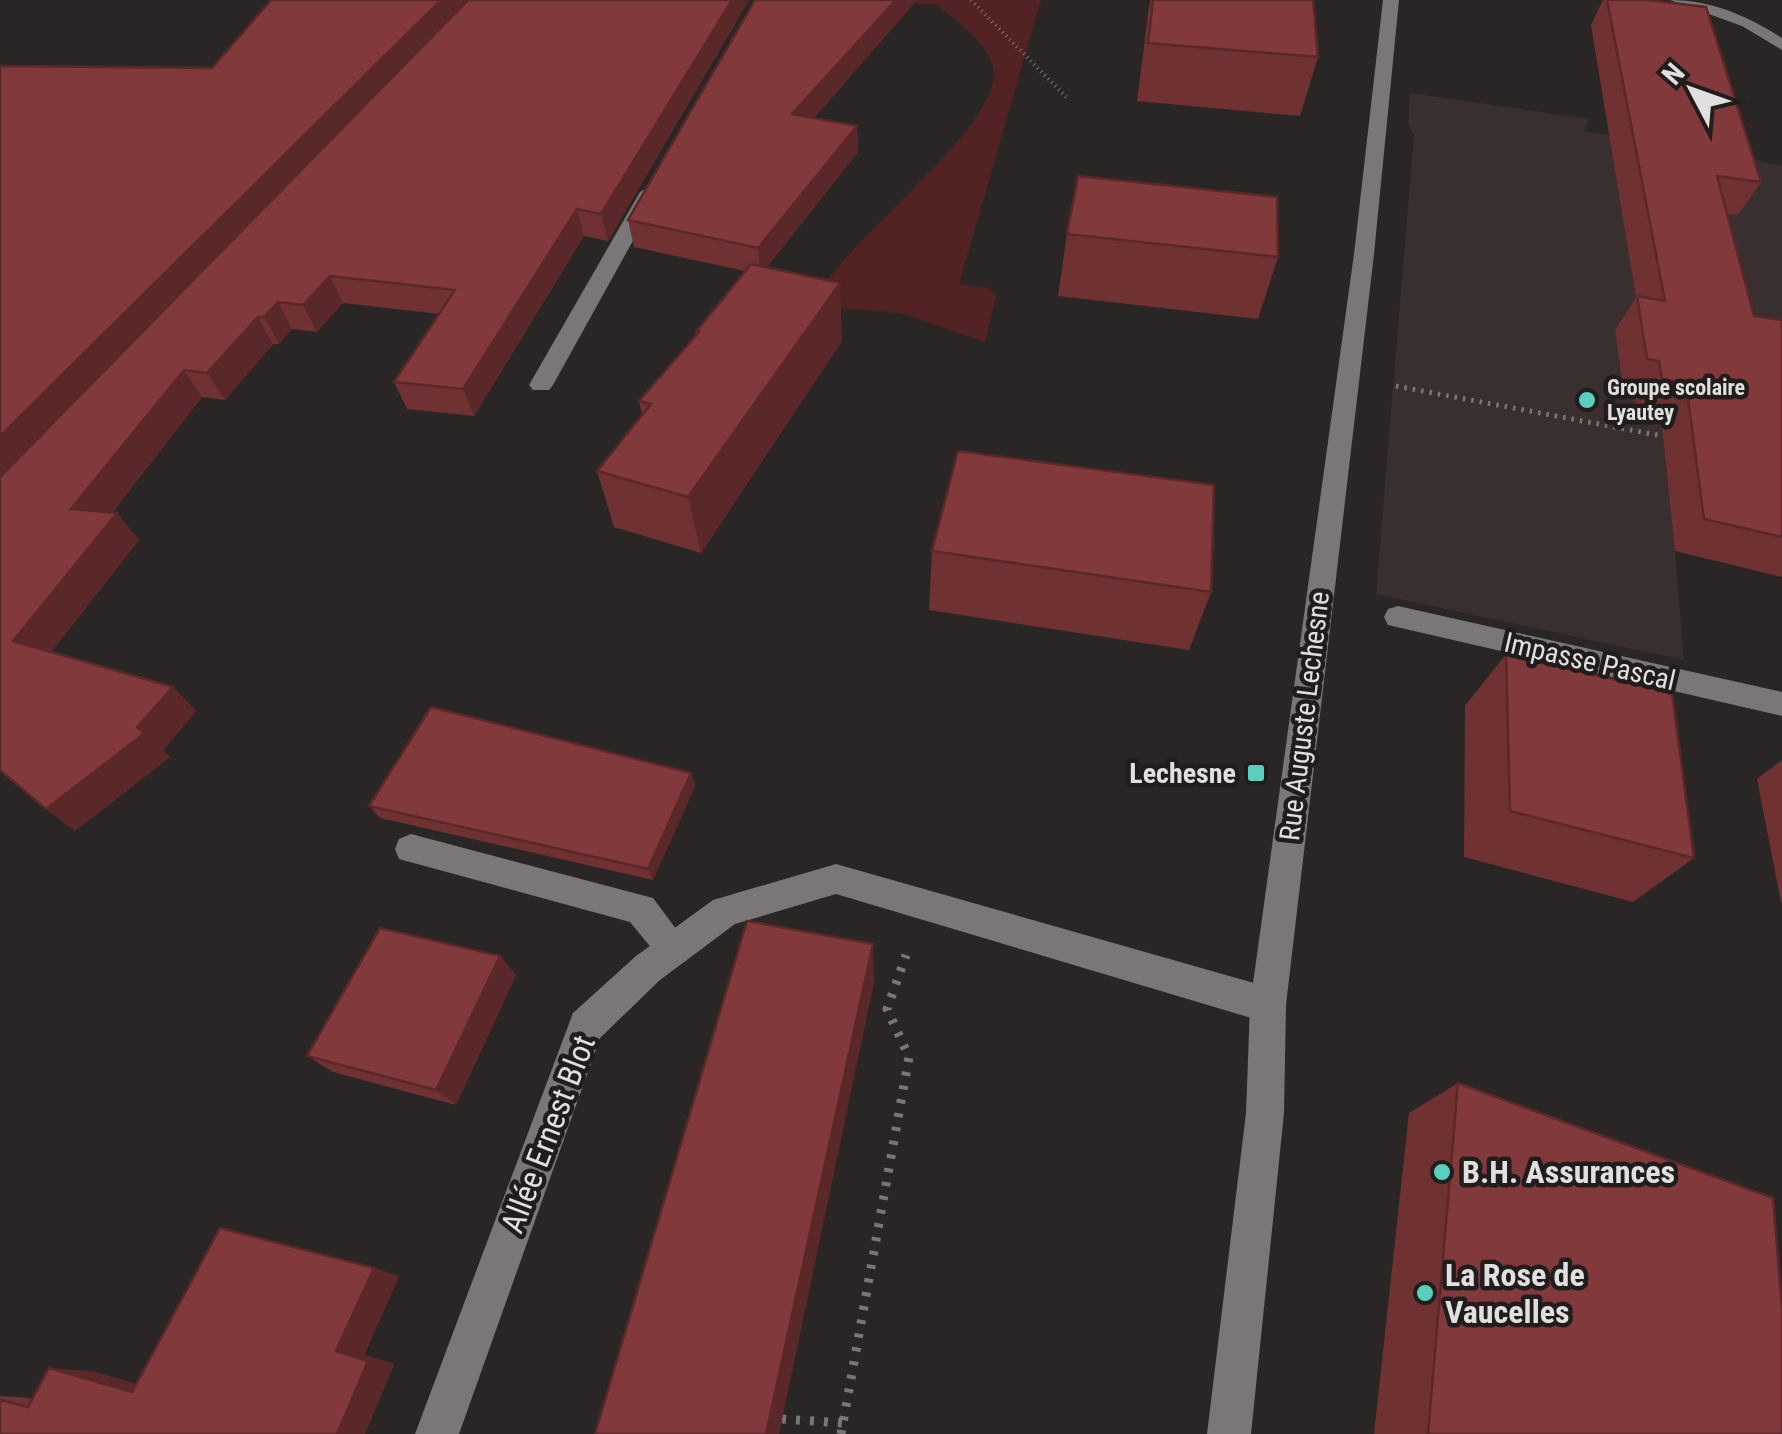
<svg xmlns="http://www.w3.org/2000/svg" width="1782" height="1434" font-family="'Roboto Condensed',sans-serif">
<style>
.built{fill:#392f2f}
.green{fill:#532223}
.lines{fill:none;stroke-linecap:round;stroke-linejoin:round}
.path-far2{stroke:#7a7676;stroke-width:4;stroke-dasharray:1 4;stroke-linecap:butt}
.path-far1{stroke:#7a7676;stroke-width:5;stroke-dasharray:2.5 6;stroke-linecap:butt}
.path{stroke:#7a7676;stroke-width:9;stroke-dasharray:4 10;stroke-linecap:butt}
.service{fill:#7c7777;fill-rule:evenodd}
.minor{fill:#7c7777;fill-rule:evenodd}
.tertiary{fill:#7c7777;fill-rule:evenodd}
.wall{fill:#703133}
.shaded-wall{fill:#5b2829}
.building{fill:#82393b;stroke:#5b2829;stroke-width:2.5}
.poi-dot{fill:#5acebe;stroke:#211d1d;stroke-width:4}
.labels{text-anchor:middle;stroke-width:9;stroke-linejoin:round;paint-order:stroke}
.far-poi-label{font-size:22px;font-weight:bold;fill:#e2dfdf;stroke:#211d1d;text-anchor:start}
.street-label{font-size:28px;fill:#e2dfdf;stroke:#211d1d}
.poi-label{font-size:28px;font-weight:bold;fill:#e2dfdf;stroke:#211d1d;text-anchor:end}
.near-street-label{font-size:32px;fill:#e2dfdf;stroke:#211d1d}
.near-poi-label{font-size:32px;font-weight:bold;fill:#e2dfdf;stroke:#211d1d;text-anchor:start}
</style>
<rect width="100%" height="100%" fill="#2a2626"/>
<path class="built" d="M 1410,93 L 1589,119 L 1584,131 L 1782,165 L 1782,476 L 1675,551 L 1684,660 L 1376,594 L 1414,135 L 1408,124 Z"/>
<path class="green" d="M 870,0 L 1041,0 L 959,284 L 989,288 L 996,297 L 985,342 L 901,313 L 811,306 C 837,245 1005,126 993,68 C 988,43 956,21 938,5 Z"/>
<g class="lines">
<path class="path-far2" d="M 971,0 L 1066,97"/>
<path class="path-far1" d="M 1396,386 L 1668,437"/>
<path class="path" d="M 782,1419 L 843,1423
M 841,1434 L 909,1057 L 887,1009 L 906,955"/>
<path class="service" d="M 411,834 L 653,898 L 691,949 L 686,961 L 674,966 L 662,961 L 630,922 L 399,859 L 395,849 L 399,839 Z"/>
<path class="minor" d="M 1670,0 C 1711,0 1748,16 1782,38 L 1782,50 L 1742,26 Z
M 650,186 L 660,192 L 553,385 L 549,390 L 533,390 L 529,385 L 640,192 Z
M 1398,606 L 1782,692 L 1782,716 L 1388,625 L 1384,617 L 1388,609 Z
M 836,864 L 1268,987 L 1281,993 L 1286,1005 L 1281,1017 L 1268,1023 L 836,894 L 735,924 L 660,980 L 600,1038 L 459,1434 L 415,1434 L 573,1013 L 636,956 L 713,900 Z"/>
<path class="tertiary" d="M 1383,0 L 1399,0 L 1374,254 L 1286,1005 L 1284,1113 L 1251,1434 L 1207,1434 L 1246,1113 L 1250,1005 L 1354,254 Z"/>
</g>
<path class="wall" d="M 749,0 L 608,241 L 584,236 L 474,416 L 407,409 L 394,382 L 439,314 L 343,303 L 317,332 L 292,329 L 279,344 L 273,344 L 225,400 L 202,397 L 112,513 L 139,540 L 51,652 L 173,687 L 196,711 L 163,750 L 170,757 L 75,831 L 46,809 L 3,772 L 212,68 Z
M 755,0 L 917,0 L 814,118 L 857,126 L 858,152 L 767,267 L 842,341 L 701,553 L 614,527 L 597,471 L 642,415 L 639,401 L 696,335 L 696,332 L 745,271 L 634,247 L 628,220 Z
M 1150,0 L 1313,0 L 1318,57 L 1300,116 L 1137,101 Z
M 1603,0 L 1647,0 L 1761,182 L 1738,215 L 1727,214 L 1754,316 L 1782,320 L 1782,577 L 1675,551 L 1661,416 L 1637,412 L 1635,395 L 1624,393 L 1615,330 L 1636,298 L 1591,25 Z
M 1067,234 L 1278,257 L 1258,319 L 1058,296 Z
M 932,551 L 1211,592 L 1189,650 L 929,610 Z
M 1506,654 L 1694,858 L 1633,902 L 1464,857 L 1465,706 Z
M 1782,760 L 1782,903 L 1781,902 L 1757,779 Z
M 691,773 L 695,786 L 653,880 L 380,818 L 369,806 Z
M 500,956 L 516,975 L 456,1105 L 333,1072 L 307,1056 Z
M 1458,1083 L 1782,1434 L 1374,1434 L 1409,1113 Z
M 399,1276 L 364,1355 L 394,1364 L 365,1434 L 0,1434 L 0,1396 L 33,1398 L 91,1371 L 136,1384 Z"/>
<path class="shaded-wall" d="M 441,0 L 473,0 L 0,488 L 0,436 Z
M 732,0 L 749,0 L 608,241 L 601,214 Z
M 896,0 L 917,0 L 794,140 L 792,114 Z
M 857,126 L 858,152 L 761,275 L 758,248 Z
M 577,209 L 584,236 L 474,416 L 463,389 Z
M 330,276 L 343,303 L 317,332 L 303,305 Z
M 840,283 L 842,341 L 701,553 L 688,497 Z
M 278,302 L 292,329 L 279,344 L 264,317 Z
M 258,317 L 273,344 L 225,400 L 207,373 Z
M 184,370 L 202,397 L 94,536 L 71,509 Z
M 117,513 L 139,540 L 40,666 L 13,641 Z
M 173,687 L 196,711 L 163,750 L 170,757 L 75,831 L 46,809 L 137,727 Z
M 691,773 L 695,786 L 653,880 L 648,869 Z
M 873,944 L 874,983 L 779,1434 L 766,1434 Z
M 500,956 L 516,975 L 456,1105 L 436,1090 Z
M 374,1268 L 399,1276 L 364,1355 L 394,1364 L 365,1434 L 337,1434 L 336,1351 Z
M 49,1368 L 91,1371 L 170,1394 L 132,1392 Z"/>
<path class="building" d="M 271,0 L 441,0 L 0,436 L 0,66 L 212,68 Z
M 468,0 L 732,0 L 601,214 L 577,209 L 463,389 L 394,382 L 455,290 L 330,276 L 303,305 L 278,302 L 264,317 L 258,317 L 207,373 L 184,370 L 71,509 L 117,513 L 13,641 L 173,687 L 137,727 L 145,733 L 46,809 L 0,770 L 0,477 Z
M 755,0 L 896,0 L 792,114 L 857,126 L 758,248 L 628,220 Z
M 1153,0 L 1313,0 L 1318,57 L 1148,43 Z
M 1607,0 L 1647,0 L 1706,7 L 1761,182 L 1717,176 L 1754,316 L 1782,320 L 1782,537 L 1704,519 L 1686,383 L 1662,379 L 1659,361 L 1647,359 L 1637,296 L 1665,301 Z
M 1078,176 L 1277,197 L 1278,257 L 1067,234 Z
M 751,264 L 840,283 L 688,497 L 597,471 L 651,404 L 639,401 L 699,332 L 696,332 Z
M 958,451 L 1214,485 L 1211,592 L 932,551 Z
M 1506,654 L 1672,693 L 1694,858 L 1510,811 Z
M 431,707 L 691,773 L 648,869 L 369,806 Z
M 747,921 L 873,944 L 766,1434 L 595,1434 Z
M 380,928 L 500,956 L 436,1090 L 307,1056 Z
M 1458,1083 L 1773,1198 L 1782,1310 L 1782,1434 L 1428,1434 Z
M 220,1228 L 374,1268 L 336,1351 L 368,1361 L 337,1434 L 0,1434 L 0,1400 L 28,1407 L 49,1368 L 132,1392 Z"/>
<g class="poi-dot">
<circle cx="1587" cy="400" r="10"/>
<rect x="1246" y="763" width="20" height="20" rx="5"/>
<circle cx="1442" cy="1172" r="10"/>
<circle cx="1425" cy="1293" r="10"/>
</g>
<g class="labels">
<g class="far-poi-label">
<text x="1607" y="395">Groupe scolaire<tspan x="1607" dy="25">Lyautey</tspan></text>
</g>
<g class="street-label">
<text transform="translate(1590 661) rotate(13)" y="10">Impasse Pascal</text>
<text transform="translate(1304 716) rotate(-83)" y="10">Rue Auguste Lechesne</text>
</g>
<g class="poi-label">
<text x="1236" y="783">Lechesne</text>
</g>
<g class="near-street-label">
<text transform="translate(548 1134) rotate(-69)" y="11">Allée Ernest Blot</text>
</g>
<g class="near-poi-label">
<text x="1462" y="1183">B.H. Assurances</text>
<text x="1445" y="1286">La Rose de<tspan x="1445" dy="37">Vaucelles</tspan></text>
</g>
</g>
<g transform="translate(1692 90) rotate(311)" stroke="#211d1d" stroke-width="8" paint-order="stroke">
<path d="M0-8L18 38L0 25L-18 38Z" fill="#e2dfdf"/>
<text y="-15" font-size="28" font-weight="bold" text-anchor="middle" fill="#e2dfdf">N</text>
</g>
</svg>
